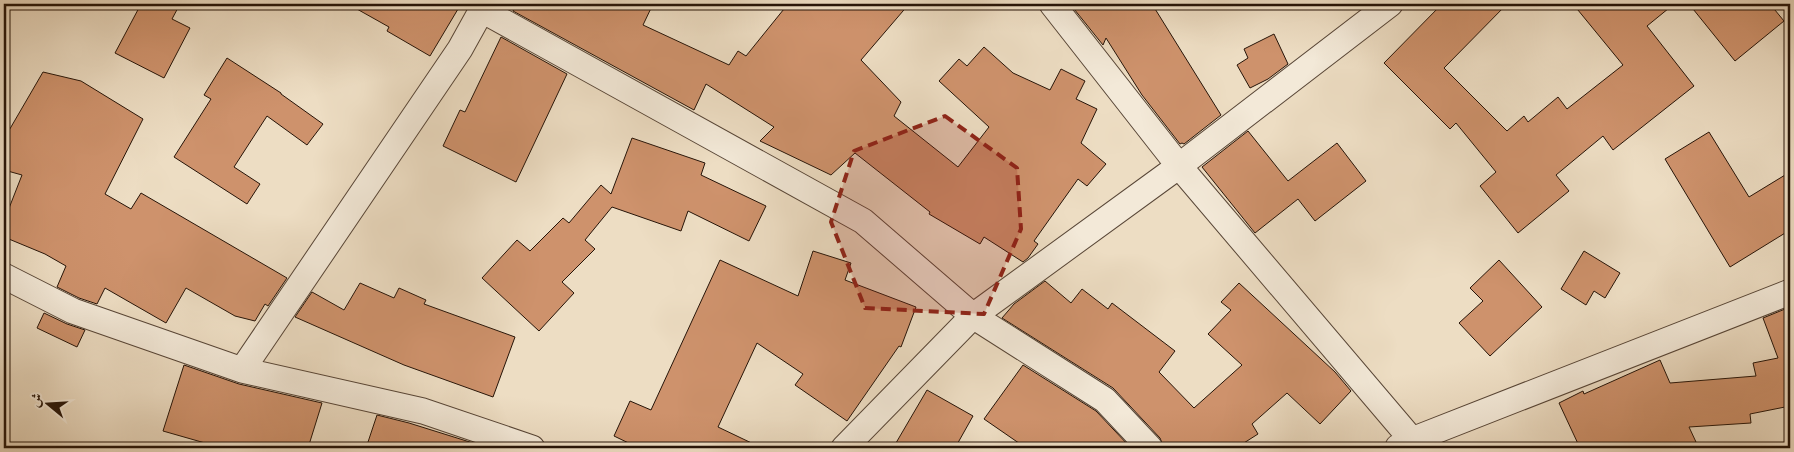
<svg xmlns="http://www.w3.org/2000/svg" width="1794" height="452" font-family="'Old Standard TT',Amiri,serif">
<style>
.building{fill:#ce926c;stroke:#261408}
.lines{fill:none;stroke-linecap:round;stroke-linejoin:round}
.minor-casing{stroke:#584637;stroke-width:27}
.minor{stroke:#f3e9d8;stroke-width:25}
.marked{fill:#8f2418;fill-opacity:0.2;stroke:#8f2418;stroke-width:4;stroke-dasharray:10 6;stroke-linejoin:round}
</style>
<rect width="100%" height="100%" fill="#edddc3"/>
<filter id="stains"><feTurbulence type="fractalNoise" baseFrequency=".004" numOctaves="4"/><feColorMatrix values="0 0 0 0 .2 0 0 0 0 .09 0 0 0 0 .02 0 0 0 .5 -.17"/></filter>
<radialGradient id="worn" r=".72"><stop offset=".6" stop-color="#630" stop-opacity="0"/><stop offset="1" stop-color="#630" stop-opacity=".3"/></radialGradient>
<path class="building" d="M 141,4 L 180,4 L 172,19 L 190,28 L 164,78 L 115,53 Z
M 348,4 L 461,4 L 430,56 L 387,31 L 389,27 Z
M 516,4 L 653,4 L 643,25 L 729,65 L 738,51 L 746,56 L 788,4 L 909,4 L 861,60 L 901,102 L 894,116 L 958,167 L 989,127 L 939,81 L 959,59 L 967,66 L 984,47 L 1013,73 L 1050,90 L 1061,69 L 1085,81 L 1076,99 L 1097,109 L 1081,143 L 1106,164 L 1087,186 L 1078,179 L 1034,241 L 1038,244 L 1028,258 L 1023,262 L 984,237 L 980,244 L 929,214 L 930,212 L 855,153 L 831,175 L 760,141 L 774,127 L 706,84 L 694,110 L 513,11 Z
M 1070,4 L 1152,4 L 1221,115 L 1184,144 L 1182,143 L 1180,144 L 1142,95 L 1106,38 L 1103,45 Z
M 1442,4 L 1507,4 L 1444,68 L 1507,131 L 1524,116 L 1528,122 L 1558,97 L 1567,109 L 1623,65 L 1573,4 L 1674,4 L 1647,26 L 1694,86 L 1613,150 L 1603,136 L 1556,175 L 1569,191 L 1518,233 L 1480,186 L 1496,172 L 1456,123 L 1450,129 L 1384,63 Z
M 1689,4 L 1770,4 L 1784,21 L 1735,61 Z
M 1274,34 L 1288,64 L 1268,79 L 1250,88 L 1237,65 L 1248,58 L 1244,49 Z
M 501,37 L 567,74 L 516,182 L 443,146 L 460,110 L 465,112 Z
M 227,58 L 281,93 L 281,94 L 323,124 L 307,145 L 267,116 L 234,167 L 260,184 L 247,204 L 174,157 L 211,99 L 204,95 Z
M 43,72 L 81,81 L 143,119 L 105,194 L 131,209 L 141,193 L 287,278 L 268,306 L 265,304 L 255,321 L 235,316 L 186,288 L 166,323 L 105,288 L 97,304 L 79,298 L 57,287 L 66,266 L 45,254 L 4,237 L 4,221 L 22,175 L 4,170 L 4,139 Z
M 1248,131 L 1288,181 L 1337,143 L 1366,181 L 1315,221 L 1298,199 L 1255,233 L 1202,167 Z
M 1709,132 L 1749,197 L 1790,172 L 1790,230 L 1730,267 L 1665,159 Z
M 632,138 L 705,163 L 701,175 L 766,206 L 749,241 L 688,211 L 681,231 L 612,207 L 585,240 L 595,249 L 562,282 L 574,293 L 539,331 L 482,278 L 517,240 L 530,251 L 563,218 L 569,223 L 601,185 L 611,194 Z
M 813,251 L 851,263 L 845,280 L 916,307 L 901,347 L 899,346 L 847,421 L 795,385 L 803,374 L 757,343 L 718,427 L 762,448 L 639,448 L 614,436 L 630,401 L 651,410 L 720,260 L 798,296 Z
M 1584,251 L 1620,273 L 1605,298 L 1594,291 L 1586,305 L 1561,289 Z
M 1499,260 L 1542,307 L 1490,356 L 1459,323 L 1483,301 L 1470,288 Z
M 1045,281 L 1071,303 L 1082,289 L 1108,309 L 1112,303 L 1175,351 L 1159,372 L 1194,408 L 1242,365 L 1208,334 L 1231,310 L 1221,302 L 1239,283 L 1335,372 L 1351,391 L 1320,424 L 1287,393 L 1252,424 L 1258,434 L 1236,448 L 1164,448 L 1160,438 L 1113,388 L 1002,318 L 1014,304 Z
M 360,283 L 394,298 L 399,288 L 426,300 L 424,304 L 515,337 L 493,397 L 404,365 L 295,317 L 312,292 L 344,310 Z
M 1790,307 L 1790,406 L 1750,414 L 1751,423 L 1689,427 L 1696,442 L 1683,448 L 1580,448 L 1559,403 L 1583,391 L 1584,394 L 1660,360 L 1670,383 L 1756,376 L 1753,363 L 1778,358 L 1763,318 Z
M 44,313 L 67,324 L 85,330 L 77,347 L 37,328 Z
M 184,365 L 239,384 L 322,403 L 308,448 L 203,448 L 205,443 L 163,431 Z
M 1023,365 L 1096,411 L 1131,448 L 1026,448 L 984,419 Z
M 927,390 L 973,416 L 955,448 L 893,448 Z
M 377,415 L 409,423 L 473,443 L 472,448 L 366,448 Z"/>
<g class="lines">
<g class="minor-casing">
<path id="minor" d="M 481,4 L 482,10 L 863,221 L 973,316 L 1105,400 L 1150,448
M 1052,4 L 1179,166 L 1412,440
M 4,276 L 73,311 L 242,370 L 423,411 L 532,448
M 242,370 L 460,49 L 485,4
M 1398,447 L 1412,440 L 1790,292
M 844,448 L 973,316 L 1179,166 L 1390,4"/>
</g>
<use href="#minor" class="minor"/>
</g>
<path class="marked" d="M 945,116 L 1017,168 L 1021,229 L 984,314 L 865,308 L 831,222 L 854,151 Z"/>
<rect width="1794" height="452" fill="none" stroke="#edddc3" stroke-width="20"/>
<rect x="5" y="5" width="1784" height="442" fill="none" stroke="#261408" stroke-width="2.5"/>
<rect x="10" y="10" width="1774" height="432" fill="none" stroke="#261408"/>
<g transform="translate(48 404) rotate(288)" stroke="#f3e9d8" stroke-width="4" paint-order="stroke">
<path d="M0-4L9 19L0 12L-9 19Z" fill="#261408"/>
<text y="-8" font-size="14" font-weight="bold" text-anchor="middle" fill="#261408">ش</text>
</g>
<rect width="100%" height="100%" filter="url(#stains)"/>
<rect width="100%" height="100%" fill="url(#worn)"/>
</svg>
